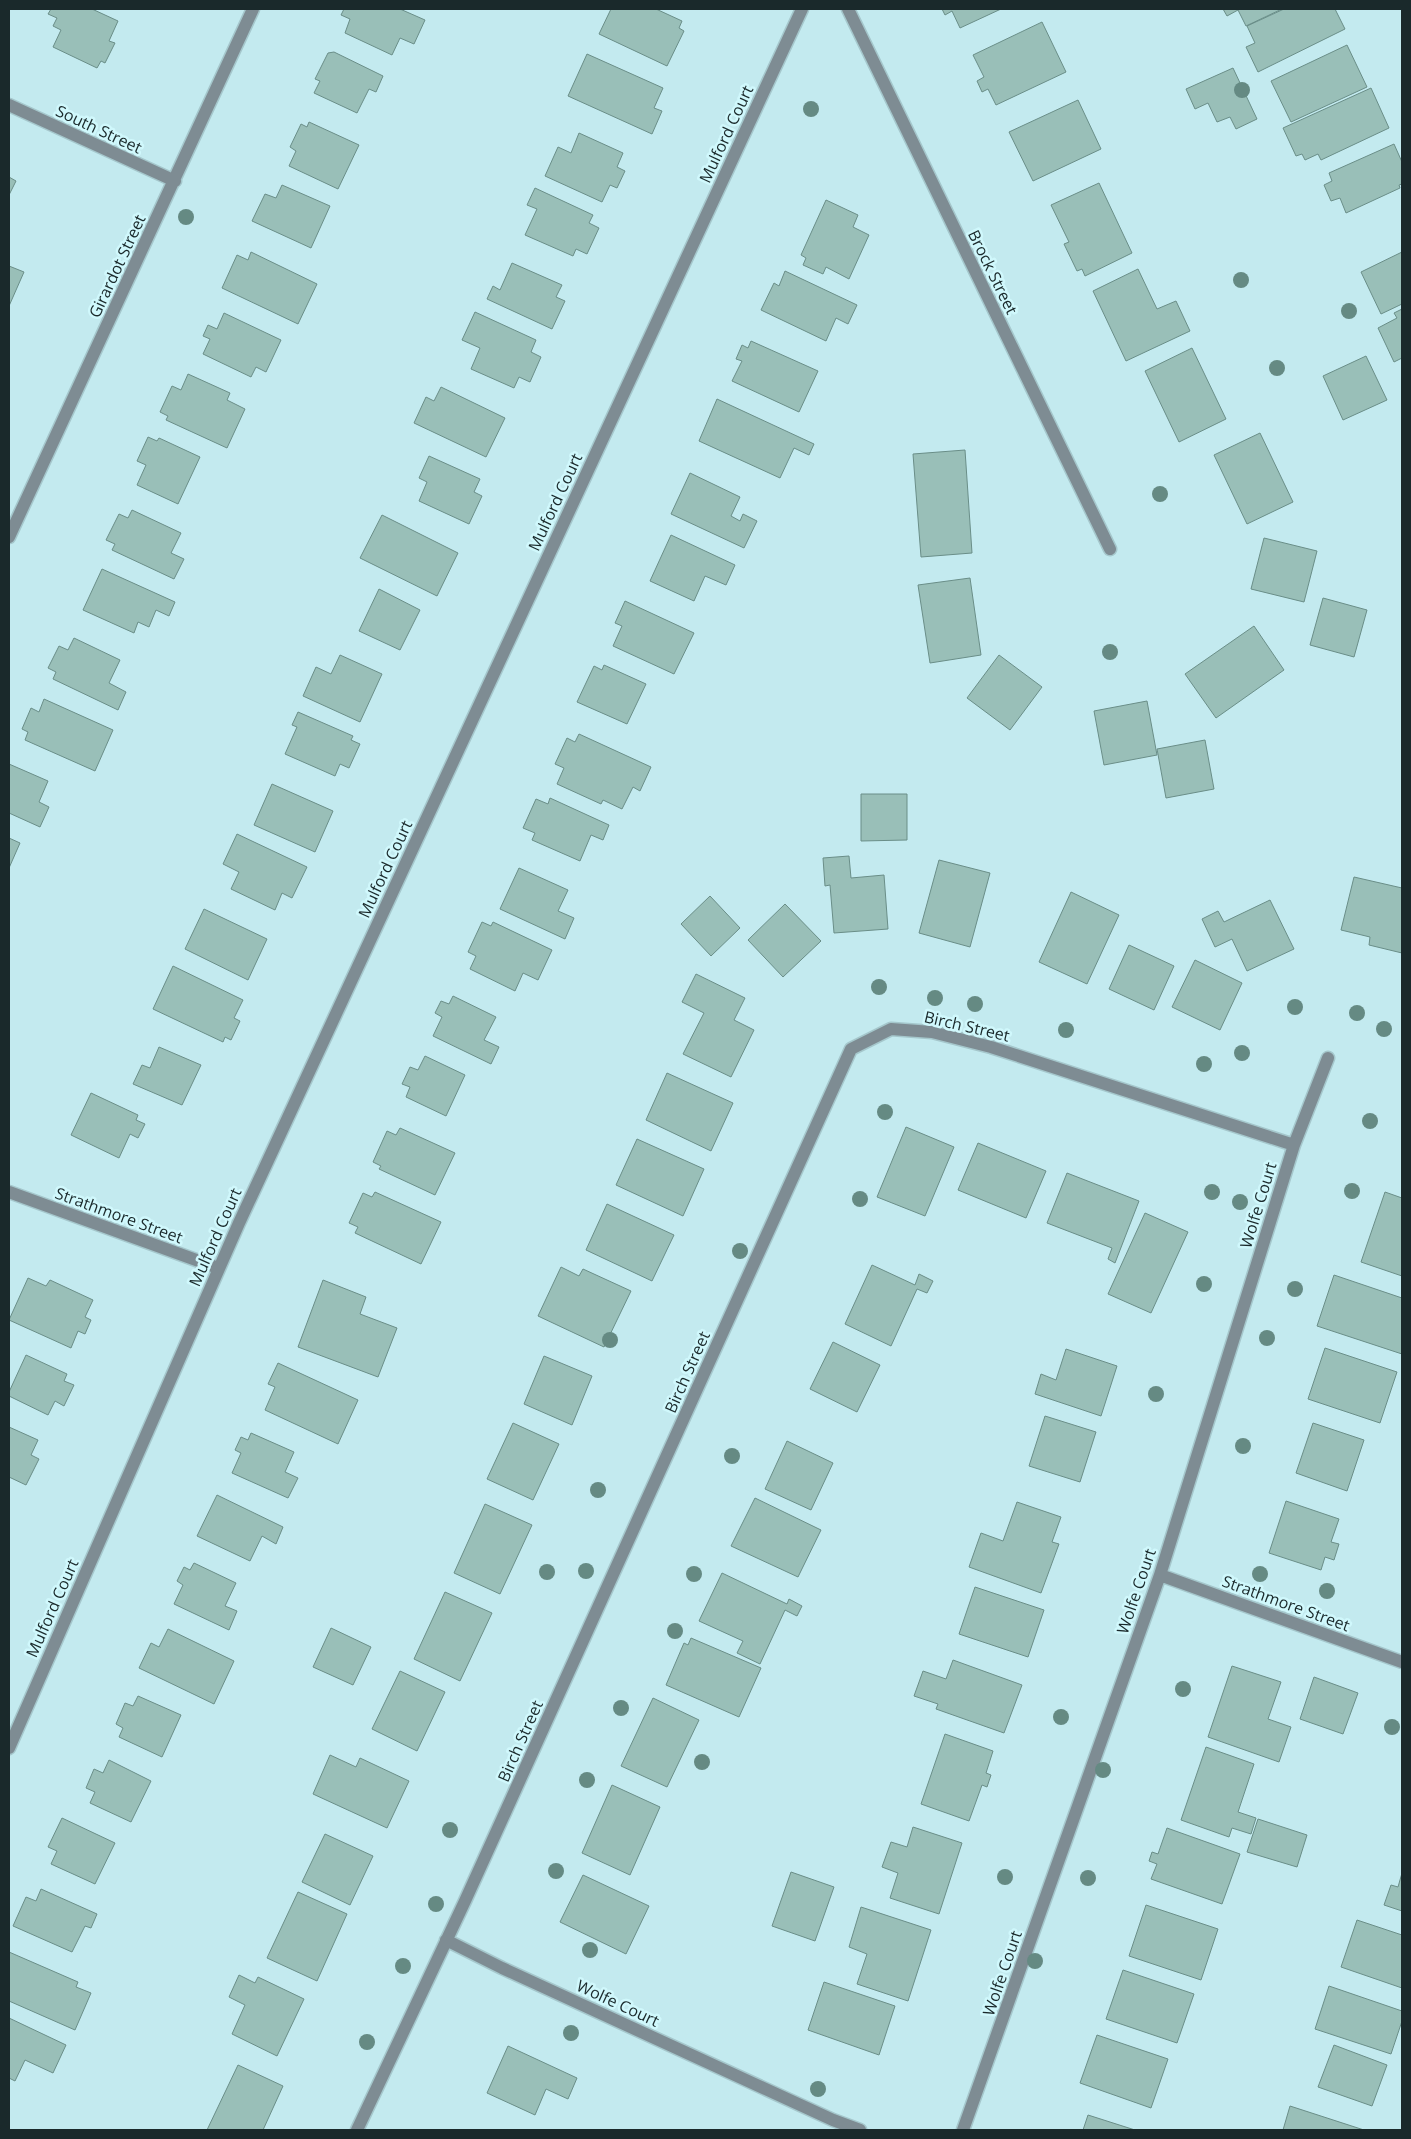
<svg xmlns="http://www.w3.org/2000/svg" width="1411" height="2139" font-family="'Open Sans',sans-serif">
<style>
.building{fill:#99bfb8;stroke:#6a8e88}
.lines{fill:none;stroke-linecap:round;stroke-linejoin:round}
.minor-casing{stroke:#a5c7cc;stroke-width:15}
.minor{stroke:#7e8c93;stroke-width:12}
.tree{fill:#658a83}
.labels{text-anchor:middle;stroke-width:5;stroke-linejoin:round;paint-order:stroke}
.street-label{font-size:16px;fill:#1a292b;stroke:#d0f8fc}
</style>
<rect width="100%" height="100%" fill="#c3eaef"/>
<path class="building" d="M 51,9 L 92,9 L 118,21 L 109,41 L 115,43 L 105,63 L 101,61 L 97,68 L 53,47 L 61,30 L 53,26 L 57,18 L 48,14 Z
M 344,9 L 400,9 L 425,20 L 414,44 L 400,38 L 392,55 L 345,33 L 350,19 L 341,15 Z
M 611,9 L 656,9 L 682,21 L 679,28 L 684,31 L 667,66 L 599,34 Z
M 942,9 L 1001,9 L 960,28 L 952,11 L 945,15 Z
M 1223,9 L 1282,9 L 1246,26 L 1238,10 L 1227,16 Z
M 1284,9 L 1335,9 L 1345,29 L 1258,72 L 1246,47 L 1255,43 L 1247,26 Z
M 1042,22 L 1066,72 L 996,105 L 988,89 L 982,92 L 977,81 L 984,77 L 973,55 Z
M 1347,45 L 1367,87 L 1291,122 L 1271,81 Z
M 334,52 L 383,76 L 376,92 L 369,89 L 357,113 L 314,93 L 320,81 L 315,79 L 328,53 Z
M 587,54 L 663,88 L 654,108 L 662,111 L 652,134 L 568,96 Z
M 1233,68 L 1257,119 L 1236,129 L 1230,117 L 1217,122 L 1208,103 L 1195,109 L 1186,89 Z
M 1371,88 L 1389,128 L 1321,160 L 1318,154 L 1305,160 L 1302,154 L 1296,156 L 1283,128 Z
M 1078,100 L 1101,149 L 1033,181 L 1009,132 Z
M 309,122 L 359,145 L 338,189 L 289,166 L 296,151 L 290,147 L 301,124 L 307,127 Z
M 579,133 L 623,153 L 617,167 L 625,171 L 617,188 L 610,185 L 602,202 L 545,176 L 558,147 L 571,153 Z
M 1394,144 L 1402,162 L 1402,184 L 1399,185 L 1400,188 L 1346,213 L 1340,198 L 1331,201 L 1324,185 L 1332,181 L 1329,173 Z
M 9,177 L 16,181 L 9,195 Z
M 1099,183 L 1132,253 L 1085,276 L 1082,269 L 1077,271 L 1064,244 L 1069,242 L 1051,205 Z
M 282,185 L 330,206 L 311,248 L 252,221 L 265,194 L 276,198 Z
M 535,188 L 593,215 L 589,223 L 599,228 L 587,254 L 576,249 L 573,256 L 525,235 L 537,209 L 527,205 Z
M 826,200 L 858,215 L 853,227 L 869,235 L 849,279 L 826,267 L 823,274 L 803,265 L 806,258 L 801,255 Z
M 251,252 L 317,284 L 298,324 L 222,288 L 237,255 L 248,260 Z
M 1402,252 L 1402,304 L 1381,314 L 1361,272 Z
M 512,263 L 562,285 L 556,297 L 565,301 L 552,329 L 487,299 L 493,286 L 500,290 Z
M 9,266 L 24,272 L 9,306 Z
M 1138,269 L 1157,309 L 1176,301 L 1190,331 L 1126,361 L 1093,291 Z
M 785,271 L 857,305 L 848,324 L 836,318 L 826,341 L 761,310 L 774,283 L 779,286 Z
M 1402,309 L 1402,358 L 1394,362 L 1378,328 L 1397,318 L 1394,313 Z
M 475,312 L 536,340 L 531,352 L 541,357 L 530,382 L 519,377 L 514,388 L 471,369 L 480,348 L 462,340 Z
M 224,313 L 281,340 L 266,372 L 256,367 L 251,377 L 203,354 L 210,339 L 203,336 L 208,325 L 217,329 Z
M 751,341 L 818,371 L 799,412 L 732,381 L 742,361 L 736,359 L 742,345 L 748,348 Z
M 1192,348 L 1226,419 L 1179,442 L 1145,371 Z
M 1366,356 L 1387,400 L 1343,420 L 1323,376 Z
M 188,374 L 230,393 L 227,400 L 245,409 L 227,448 L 166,420 L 168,416 L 160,412 L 172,386 L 181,390 Z
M 441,387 L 505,418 L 486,457 L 414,423 L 426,397 L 434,401 Z
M 717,399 L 814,444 L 809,455 L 794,448 L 780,478 L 699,441 Z
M 1260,433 L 1293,502 L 1247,524 L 1214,455 Z
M 148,437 L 157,441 L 159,438 L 200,457 L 178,504 L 137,485 L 146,465 L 137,461 Z
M 965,450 L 972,553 L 921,557 L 913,454 Z
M 429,456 L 480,479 L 474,492 L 482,496 L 469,524 L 419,501 L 427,482 L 419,478 Z
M 690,473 L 740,497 L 731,516 L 740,521 L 743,514 L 757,521 L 744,548 L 671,514 Z
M 132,510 L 181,533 L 171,553 L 184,559 L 174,579 L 112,550 L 115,544 L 106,540 L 119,514 L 128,518 Z
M 382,515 L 458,553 L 437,596 L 360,558 Z
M 671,535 L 735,565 L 726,585 L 705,576 L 694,601 L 650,581 Z
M 1264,538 L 1317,551 L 1304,602 L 1251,589 Z
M 102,569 L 175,602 L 169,616 L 156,610 L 149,627 L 138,622 L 134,633 L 83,610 Z
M 970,578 L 981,655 L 930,663 L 918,585 Z
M 379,589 L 420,610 L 400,650 L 359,631 Z
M 1323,598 L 1367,610 L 1354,657 L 1310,645 Z
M 625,601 L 694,633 L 674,674 L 613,646 L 622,626 L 615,623 Z
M 1254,626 L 1284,670 L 1216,718 L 1185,674 Z
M 74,638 L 120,660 L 109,683 L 126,692 L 118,710 L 53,679 L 56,672 L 48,668 L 59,646 L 68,650 Z
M 340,655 L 382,674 L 360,722 L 303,696 L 316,667 L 331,674 Z
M 999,655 L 1042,687 L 1010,730 L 967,698 Z
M 604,665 L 646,684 L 627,724 L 577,702 L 594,666 L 602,670 Z
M 44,699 L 113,730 L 95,771 L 25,740 L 28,732 L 22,729 L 31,708 L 39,712 Z
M 1147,701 L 1157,755 L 1104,765 L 1094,711 Z
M 298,712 L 353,736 L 351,740 L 360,744 L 349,768 L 340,764 L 335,776 L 285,754 L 297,727 L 292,725 Z
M 579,734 L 651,767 L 640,791 L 633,787 L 622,809 L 603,800 L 601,804 L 557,784 L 564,768 L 555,764 L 567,738 L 575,742 Z
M 1205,740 L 1214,789 L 1166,798 L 1157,749 Z
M 9,764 L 48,781 L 39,802 L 49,807 L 40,827 L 9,813 Z
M 272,784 L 333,811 L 315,852 L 254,825 Z
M 861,794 L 907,794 L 907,840 L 861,841 Z
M 550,798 L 609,825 L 603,840 L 591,835 L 580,861 L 532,840 L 535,833 L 523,828 L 536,799 L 548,804 Z
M 237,834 L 307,867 L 292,898 L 282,893 L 275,910 L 231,889 L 239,872 L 223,864 Z
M 9,838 L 20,843 L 9,868 Z
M 849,856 L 851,878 L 884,875 L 888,929 L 834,933 L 830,885 L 825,886 L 823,858 Z
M 939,860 L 990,873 L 970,947 L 919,933 Z
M 519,868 L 568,890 L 558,911 L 574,918 L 565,939 L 500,909 Z
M 1354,877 L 1402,888 L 1402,953 L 1369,945 L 1370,937 L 1341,930 Z
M 1071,892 L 1119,915 L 1087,984 L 1039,962 Z
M 710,896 L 740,928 L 711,956 L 681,924 Z
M 1270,900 L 1294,949 L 1247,971 L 1232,939 L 1215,947 L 1202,919 L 1218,911 L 1224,922 Z
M 785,904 L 821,941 L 783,977 L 748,940 Z
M 204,909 L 267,939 L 248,980 L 185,949 Z
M 482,922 L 491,926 L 493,922 L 552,950 L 538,980 L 523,973 L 515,991 L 470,969 L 476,956 L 468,952 Z
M 1129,945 L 1174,966 L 1154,1010 L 1109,989 Z
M 1195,960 L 1242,983 L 1220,1030 L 1172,1007 Z
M 173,966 L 243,1000 L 234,1018 L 240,1021 L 231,1040 L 225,1037 L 223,1042 L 153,1009 Z
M 696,974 L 745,998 L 734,1020 L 754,1030 L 731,1077 L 683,1054 L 704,1013 L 682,1002 Z
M 453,996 L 496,1017 L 484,1040 L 499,1047 L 491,1064 L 433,1036 L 442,1017 L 435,1013 L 441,1001 L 449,1004 Z
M 159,1047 L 201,1065 L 182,1105 L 133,1084 L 142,1065 L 150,1068 Z
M 425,1056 L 465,1075 L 446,1116 L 406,1097 L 410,1087 L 402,1084 L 410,1067 L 418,1070 Z
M 667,1073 L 733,1103 L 711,1151 L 646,1120 Z
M 91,1093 L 138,1115 L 136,1120 L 145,1124 L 138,1138 L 130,1134 L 119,1158 L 71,1135 Z
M 906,1127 L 954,1147 L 925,1216 L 877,1197 Z
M 400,1128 L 455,1153 L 435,1195 L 379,1169 L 381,1166 L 373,1162 L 387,1131 L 396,1135 Z
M 637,1139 L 704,1169 L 683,1216 L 616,1185 Z
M 978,1143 L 1046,1171 L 1026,1218 L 958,1190 Z
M 1067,1173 L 1139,1201 L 1115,1263 L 1108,1259 L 1112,1248 L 1047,1223 Z
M 375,1192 L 441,1222 L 421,1264 L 355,1233 L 358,1227 L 349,1223 L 363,1193 L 372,1197 Z
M 1385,1192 L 1402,1198 L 1402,1276 L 1361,1262 Z
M 607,1204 L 674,1235 L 652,1281 L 586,1250 Z
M 1145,1213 L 1188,1232 L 1151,1313 L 1108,1294 Z
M 872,1265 L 915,1285 L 919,1274 L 933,1281 L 927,1293 L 917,1289 L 891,1346 L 845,1324 Z
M 561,1267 L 579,1276 L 583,1269 L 631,1291 L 604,1347 L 538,1316 Z
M 1334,1275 L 1402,1298 L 1402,1354 L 1317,1326 Z
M 28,1278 L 46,1286 L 50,1280 L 93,1300 L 85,1317 L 91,1320 L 85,1334 L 78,1331 L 71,1348 L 9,1320 Z
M 323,1280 L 366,1297 L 360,1314 L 397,1328 L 378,1377 L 298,1347 Z
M 833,1342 L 880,1365 L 857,1412 L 810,1389 Z
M 1325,1348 L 1397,1372 L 1380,1423 L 1308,1399 Z
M 1066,1349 L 1117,1366 L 1101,1416 L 1035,1394 L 1041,1374 L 1056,1380 Z
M 26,1355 L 67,1374 L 64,1381 L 74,1385 L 64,1406 L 55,1401 L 48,1415 L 9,1396 L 9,1392 Z
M 544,1356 L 592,1376 L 572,1425 L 524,1404 Z
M 278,1363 L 358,1400 L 338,1444 L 265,1410 L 275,1387 L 268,1384 Z
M 1045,1416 L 1096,1432 L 1080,1482 L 1029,1466 Z
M 513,1423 L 559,1444 L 533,1500 L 487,1479 Z
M 1313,1423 L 1364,1440 L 1347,1491 L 1296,1473 Z
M 9,1427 L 38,1440 L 31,1455 L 39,1459 L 26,1485 L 9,1477 Z
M 251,1433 L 294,1452 L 285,1472 L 298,1478 L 288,1498 L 232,1473 L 241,1453 L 235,1450 L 241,1437 L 248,1440 Z
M 787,1441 L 833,1463 L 811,1510 L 765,1489 Z
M 217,1495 L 283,1527 L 276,1544 L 262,1536 L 250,1561 L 197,1536 Z
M 755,1498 L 821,1530 L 798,1577 L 731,1546 Z
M 1286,1501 L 1339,1519 L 1331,1542 L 1339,1544 L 1334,1560 L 1325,1557 L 1321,1570 L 1269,1553 Z
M 1017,1502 L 1061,1517 L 1052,1542 L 1059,1544 L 1041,1593 L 969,1567 L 981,1533 L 1003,1541 Z
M 485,1504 L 532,1525 L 500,1594 L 454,1573 Z
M 194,1563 L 236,1583 L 225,1606 L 237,1611 L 229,1630 L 174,1604 L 183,1585 L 177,1581 L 184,1567 L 190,1570 Z
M 722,1573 L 787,1604 L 789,1599 L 802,1606 L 797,1616 L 785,1610 L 760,1664 L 737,1653 L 743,1641 L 699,1621 Z
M 975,1587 L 1044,1610 L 1028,1657 L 959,1634 Z
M 445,1592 L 492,1613 L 460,1681 L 414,1659 Z
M 331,1628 L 371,1647 L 353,1685 L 313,1667 Z
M 168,1629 L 234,1661 L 214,1704 L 139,1668 L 151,1643 L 159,1647 Z
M 691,1638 L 761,1668 L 739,1717 L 666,1685 L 684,1643 L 688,1645 Z
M 953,1660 L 1022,1685 L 1004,1733 L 936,1709 L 938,1704 L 914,1696 L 923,1671 L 946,1679 Z
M 1232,1666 L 1281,1682 L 1268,1719 L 1291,1727 L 1279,1762 L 1208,1737 Z
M 400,1671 L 445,1692 L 417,1751 L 372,1729 Z
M 1314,1677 L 1358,1693 L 1343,1734 L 1300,1719 Z
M 138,1696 L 181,1715 L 162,1757 L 119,1737 L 123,1728 L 116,1724 L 125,1703 L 133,1706 Z
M 653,1698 L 699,1720 L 667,1787 L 621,1766 Z
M 945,1734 L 993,1751 L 986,1773 L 991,1775 L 987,1787 L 982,1785 L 969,1821 L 921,1804 Z
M 1206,1747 L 1254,1764 L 1238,1812 L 1256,1818 L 1251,1834 L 1232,1828 L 1229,1837 L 1181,1820 Z
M 330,1755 L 356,1767 L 360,1758 L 409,1781 L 387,1828 L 313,1794 Z
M 109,1760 L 151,1781 L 131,1822 L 90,1803 L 95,1792 L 86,1788 L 94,1769 L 103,1773 Z
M 612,1785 L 660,1807 L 630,1875 L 582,1853 Z
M 62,1818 L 115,1843 L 95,1884 L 51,1864 L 57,1851 L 48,1847 Z
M 1258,1819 L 1307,1835 L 1297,1867 L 1247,1852 Z
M 913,1827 L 962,1843 L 939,1914 L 890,1898 L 898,1873 L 882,1867 L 891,1842 L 907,1847 Z
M 1167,1828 L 1240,1854 L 1222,1904 L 1151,1879 L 1157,1864 L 1149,1861 L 1152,1852 L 1158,1854 Z
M 325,1834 L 373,1856 L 350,1905 L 302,1882 Z
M 791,1872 L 834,1887 L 815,1941 L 772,1926 Z
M 1402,1873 L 1402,1911 L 1384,1905 L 1391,1885 L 1398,1887 Z
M 583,1875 L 649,1906 L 626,1954 L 560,1922 Z
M 41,1889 L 97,1914 L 91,1928 L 85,1926 L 72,1952 L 13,1926 L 26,1897 L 36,1901 Z
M 298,1892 L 347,1914 L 317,1981 L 267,1958 Z
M 1146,1905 L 1218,1929 L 1201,1980 L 1129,1956 Z
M 861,1907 L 931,1930 L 908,2001 L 857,1984 L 867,1954 L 849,1947 Z
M 1357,1920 L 1402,1935 L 1402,1988 L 1341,1967 Z
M 9,1952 L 78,1982 L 76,1987 L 91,1993 L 75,2030 L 9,2001 Z
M 1123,1970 L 1194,1994 L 1177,2043 L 1106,2019 Z
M 239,1975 L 255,1983 L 258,1977 L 304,1999 L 277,2056 L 232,2034 L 245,2005 L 229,1997 Z
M 824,1982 L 895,2006 L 879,2055 L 808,2030 Z
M 1329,1986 L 1402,2011 L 1402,2021 L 1391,2054 L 1315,2029 Z
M 9,2018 L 66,2045 L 53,2073 L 25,2060 L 15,2081 L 9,2078 Z
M 1097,2035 L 1168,2059 L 1151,2108 L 1080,2083 Z
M 1334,2045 L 1387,2065 L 1372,2106 L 1318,2087 Z
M 508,2046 L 577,2078 L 568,2099 L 546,2089 L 535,2115 L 487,2093 Z
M 238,2065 L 283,2086 L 263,2130 L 207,2130 Z
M 1290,2106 L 1364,2130 L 1283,2130 Z
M 1088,2115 L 1135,2130 L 1083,2130 Z"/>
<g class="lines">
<g class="minor-casing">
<path id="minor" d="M 848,9 L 1110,549
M 9,105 L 175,181
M 9,537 L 253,9
M 9,1192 L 218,1268
M 1160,1575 L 1402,1662
M 9,1748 L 239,1223 L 802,9
M 446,1940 L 502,1968 L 833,2120 L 860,2130
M 357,2130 L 465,1901 L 851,1049 L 891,1029 L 932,1032 L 991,1047 L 1294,1145
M 963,2130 L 1160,1575 L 1294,1145 L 1328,1058"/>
</g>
<use href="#minor" class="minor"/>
</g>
<g class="tree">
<circle cx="1242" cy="90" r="8"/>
<circle cx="811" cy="109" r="8"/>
<circle cx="186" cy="217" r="8"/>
<circle cx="1241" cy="280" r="8"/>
<circle cx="1349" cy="311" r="8"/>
<circle cx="1277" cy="368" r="8"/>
<circle cx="1160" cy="494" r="8"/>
<circle cx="1110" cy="652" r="8"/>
<circle cx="879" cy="987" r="8"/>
<circle cx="935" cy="998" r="8"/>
<circle cx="975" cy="1004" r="8"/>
<circle cx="1295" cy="1007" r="8"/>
<circle cx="1357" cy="1013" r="8"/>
<circle cx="1384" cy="1029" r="8"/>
<circle cx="1066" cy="1030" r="8"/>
<circle cx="1242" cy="1053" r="8"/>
<circle cx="1204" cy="1064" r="8"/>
<circle cx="885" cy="1112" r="8"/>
<circle cx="1370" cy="1121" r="8"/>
<circle cx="1352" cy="1191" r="8"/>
<circle cx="1212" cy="1192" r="8"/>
<circle cx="860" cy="1199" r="8"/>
<circle cx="1240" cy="1202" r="8"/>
<circle cx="740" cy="1251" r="8"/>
<circle cx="1204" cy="1284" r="8"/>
<circle cx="1295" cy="1289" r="8"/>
<circle cx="1267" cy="1338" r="8"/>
<circle cx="610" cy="1340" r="8"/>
<circle cx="1156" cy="1394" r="8"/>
<circle cx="1243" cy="1446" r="8"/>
<circle cx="732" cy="1456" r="8"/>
<circle cx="598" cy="1490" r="8"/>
<circle cx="586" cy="1571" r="8"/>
<circle cx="547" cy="1572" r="8"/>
<circle cx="694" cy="1574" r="8"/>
<circle cx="1260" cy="1574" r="8"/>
<circle cx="1327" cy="1591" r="8"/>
<circle cx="675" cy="1631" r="8"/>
<circle cx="1183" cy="1689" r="8"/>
<circle cx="621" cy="1708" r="8"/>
<circle cx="1061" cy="1717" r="8"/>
<circle cx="1392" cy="1727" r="8"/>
<circle cx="702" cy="1762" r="8"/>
<circle cx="1103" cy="1770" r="8"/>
<circle cx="587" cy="1780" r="8"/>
<circle cx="450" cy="1830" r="8"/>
<circle cx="556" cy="1871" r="8"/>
<circle cx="1005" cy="1877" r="8"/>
<circle cx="1088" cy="1878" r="8"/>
<circle cx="436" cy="1904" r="8"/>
<circle cx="590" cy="1950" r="8"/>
<circle cx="1035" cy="1961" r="8"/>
<circle cx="403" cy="1966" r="8"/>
<circle cx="571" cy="2033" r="8"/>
<circle cx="367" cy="2042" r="8"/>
<circle cx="818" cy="2089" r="8"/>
</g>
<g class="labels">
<g class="street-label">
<text transform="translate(99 129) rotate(25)" y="6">South Street</text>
<text transform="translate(726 134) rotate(-65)" y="6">Mulford Court</text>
<text transform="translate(117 266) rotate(-65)" y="6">Girardot Street</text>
<text transform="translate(993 272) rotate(64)" y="6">Brock Street</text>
<text transform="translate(555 502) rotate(-65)" y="6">Mulford Court</text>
<text transform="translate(385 869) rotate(-65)" y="6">Mulford Court</text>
<text transform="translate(967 1026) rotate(13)" y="6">Birch Street</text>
<text transform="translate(1258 1205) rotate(-73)" y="6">Wolfe Court</text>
<text transform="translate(119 1215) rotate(20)" y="6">Strathmore Street</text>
<text transform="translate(215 1237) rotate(-66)" y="6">Mulford Court</text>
<text transform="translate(687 1372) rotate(-66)" y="6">Birch Street</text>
<text transform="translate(1136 1591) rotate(-71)" y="6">Wolfe Court</text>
<text transform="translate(1286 1603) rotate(20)" y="6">Strathmore Street</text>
<text transform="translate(52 1608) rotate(-66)" y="6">Mulford Court</text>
<text transform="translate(520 1741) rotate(-66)" y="6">Birch Street</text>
<text transform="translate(1002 1973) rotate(-71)" y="6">Wolfe Court</text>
<text transform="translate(618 2003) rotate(25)" y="6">Wolfe Court</text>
</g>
</g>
<rect width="1411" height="2139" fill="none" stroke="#1a292b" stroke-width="20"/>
</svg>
